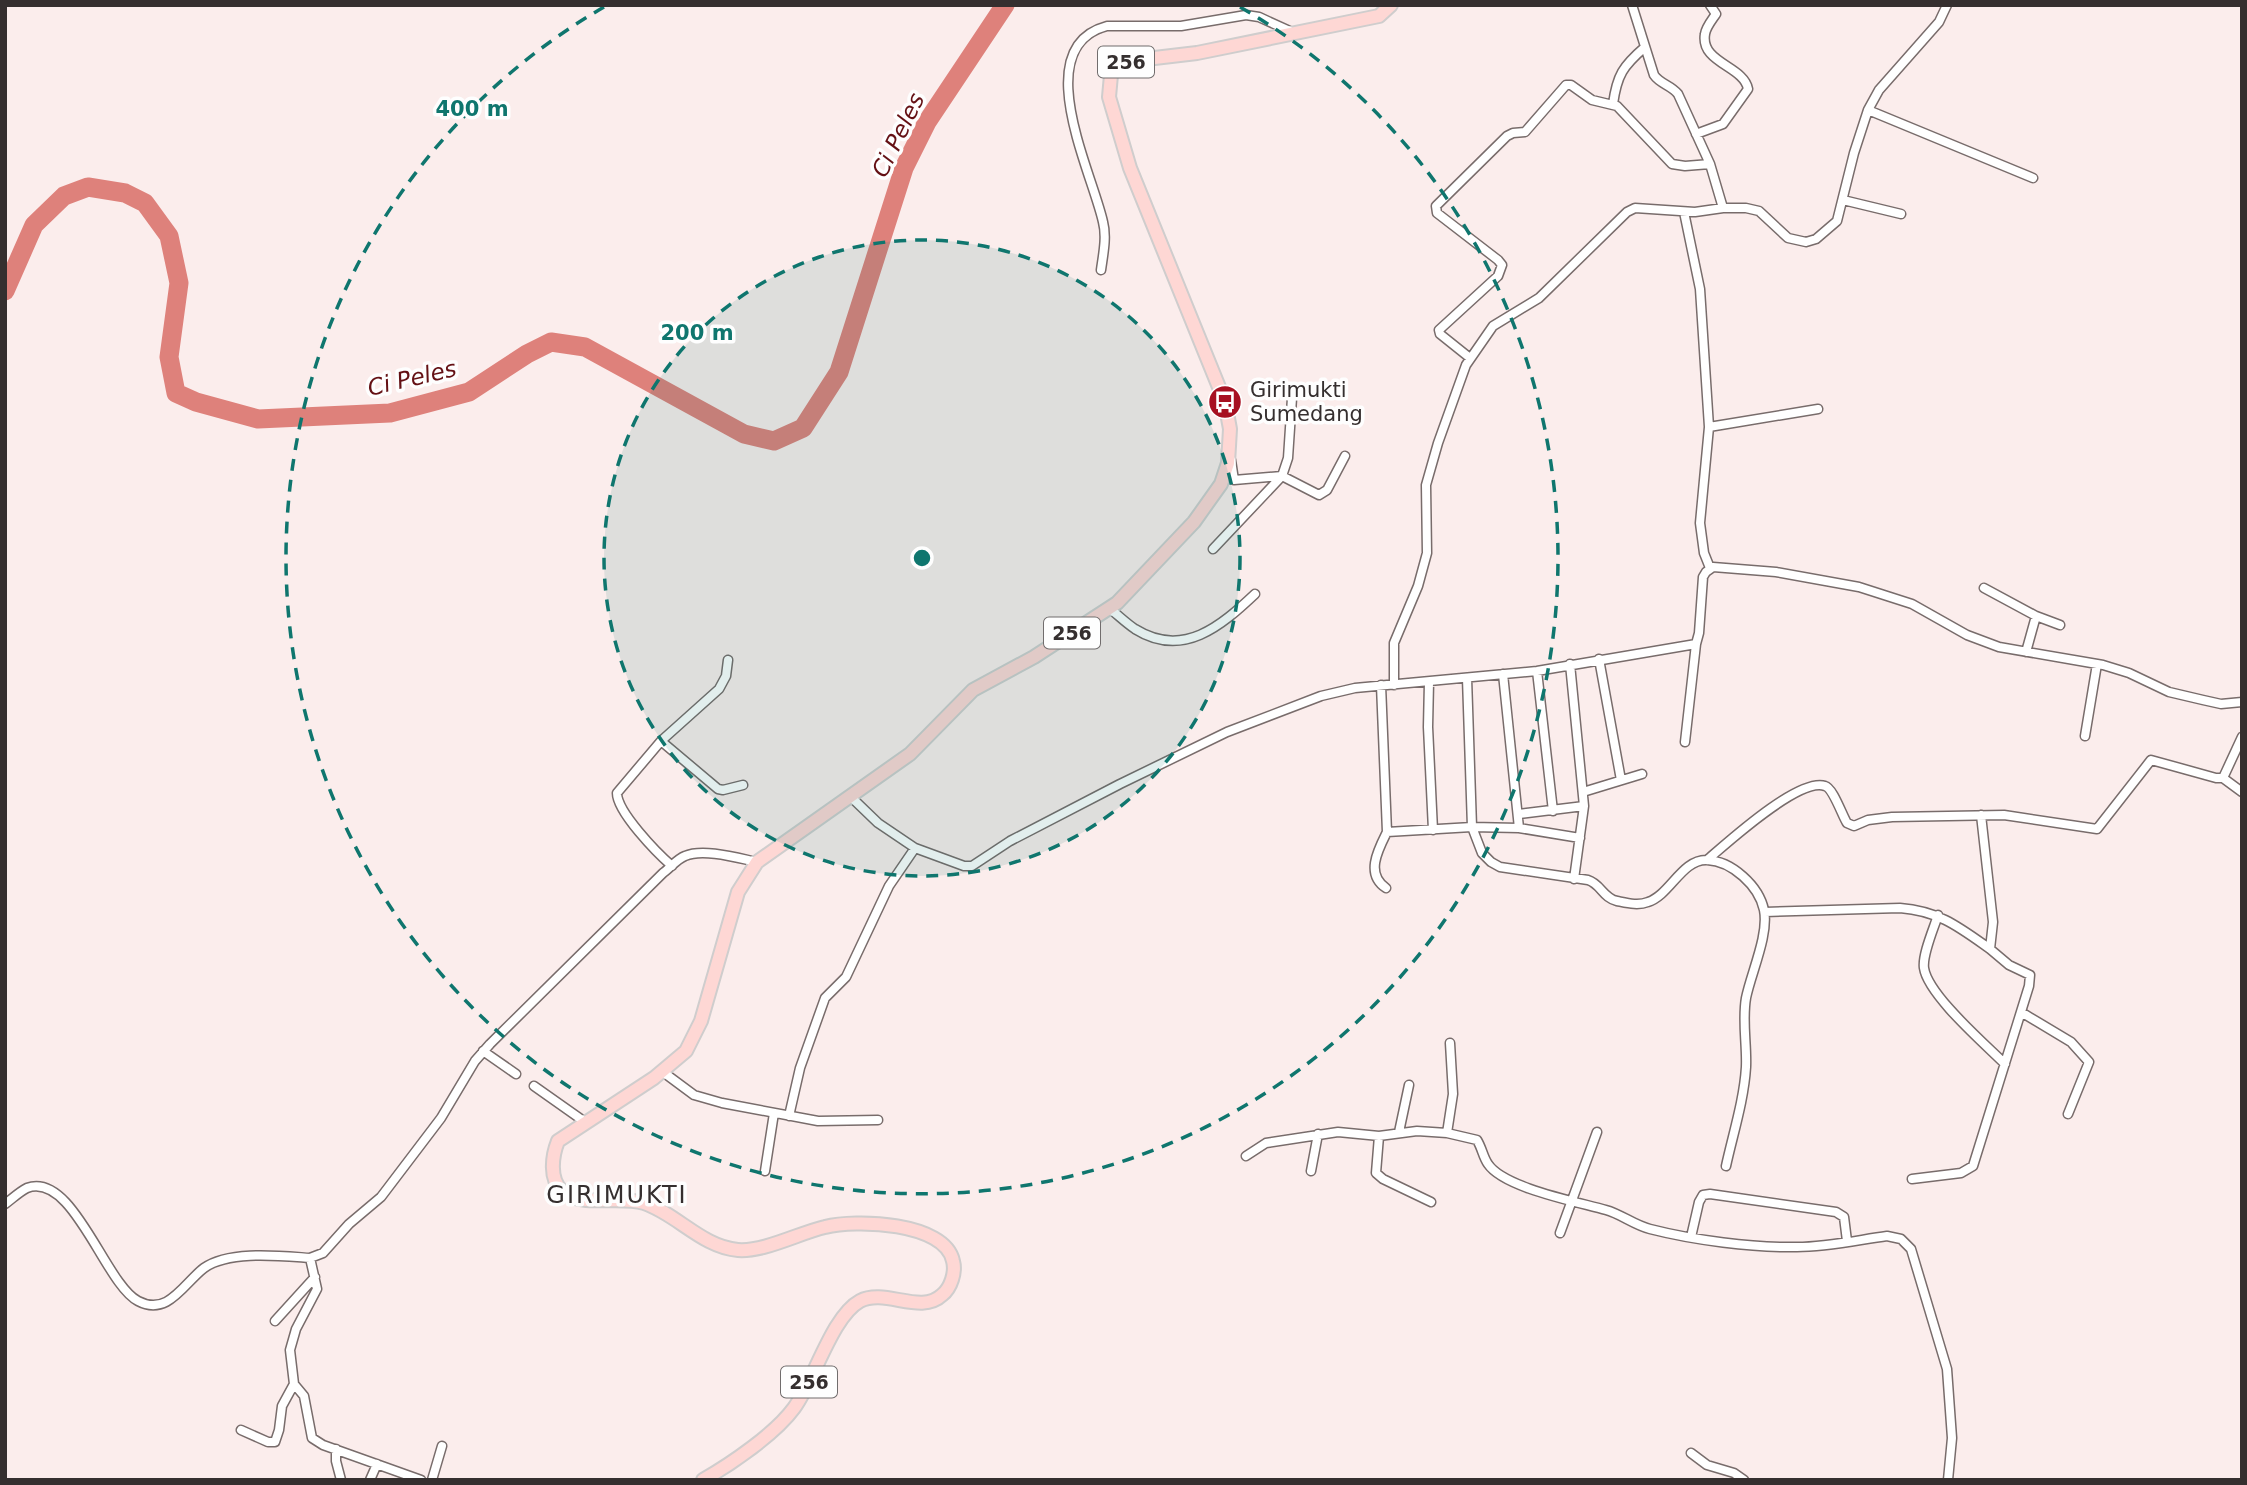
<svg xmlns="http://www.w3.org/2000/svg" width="2247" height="1485" font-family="'DejaVu Sans',sans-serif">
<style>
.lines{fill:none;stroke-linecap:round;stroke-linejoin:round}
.river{stroke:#de817b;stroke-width:19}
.minor-casing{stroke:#786c6b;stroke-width:11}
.primary-casing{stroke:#cfcdcd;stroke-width:16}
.minor{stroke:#fff;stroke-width:8}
.primary{stroke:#fed7d4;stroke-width:12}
.ring{fill:none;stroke:#0f766e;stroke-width:3.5;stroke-dasharray:12 9}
.labels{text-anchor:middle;stroke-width:7;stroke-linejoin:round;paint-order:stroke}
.shield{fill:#fefefe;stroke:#716d6d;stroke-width:2}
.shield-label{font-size:19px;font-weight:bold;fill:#352f2f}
.poi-label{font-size:21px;fill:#352f2f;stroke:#fefefe;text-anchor:start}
.water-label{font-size:23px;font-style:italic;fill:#641014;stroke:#fefefe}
.quarter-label{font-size:24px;letter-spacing:2px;fill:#352f2f;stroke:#fefefe}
.centre{fill:#0f766e;stroke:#fefefe;stroke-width:3.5}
.ring-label{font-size:21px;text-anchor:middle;font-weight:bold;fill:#0f766e;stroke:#fefefe;stroke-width:7;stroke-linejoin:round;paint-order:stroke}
</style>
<rect width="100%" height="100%" fill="#fbedec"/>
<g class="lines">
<path class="river" d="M 5,291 L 34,225 L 64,196 L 88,187 L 125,193 L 145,203 L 169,236 L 179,283 L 169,357 L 176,393 L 196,402 L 258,419 L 390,413 L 469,392 L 527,354 L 551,342 L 585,347 L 744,434 L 774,441 L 803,428 L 839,372 L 904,168 L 927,122 L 1005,5"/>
<g class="minor-casing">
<path id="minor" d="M 1632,5 L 1654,75 C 1660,84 1671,85 1678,94 L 1710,164 L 1723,208
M 1613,104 C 1617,75 1623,66 1645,47
M 1868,110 L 2033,178
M 1696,134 L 1723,124 L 1748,89 C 1744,66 1700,63 1705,34 C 1706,27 1712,20 1716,14 L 1710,5
M 1843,200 L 1901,214
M 1684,212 L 1700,289 L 1709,427 L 1700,523 L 1704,553 L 1710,568
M 1101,270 C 1103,255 1107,237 1103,222 C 1092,172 1028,47 1107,26 L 1181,26 L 1246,15 L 1259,17 L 1294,33
M 1470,358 L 1440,334 L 1439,330 L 1498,276 L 1502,265 L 1498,260 L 1437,213 L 1436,206 L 1507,136 L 1513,133 L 1525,132 L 1566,85 L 1571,85 L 1592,100 L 1617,106 L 1672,164 L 1685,166 L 1710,164
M 1709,427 L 1818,409
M 1231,460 L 1234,480 L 1282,476 L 1319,495 L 1327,490 L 1345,456
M 1213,549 L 1282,476 L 1288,458 L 1292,398
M 1984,588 L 2036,616 L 2060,625
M 1109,608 C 1118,615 1126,623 1135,629 C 1183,659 1221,626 1255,594
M 2026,652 L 2036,616
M 1599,659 L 1621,780
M 1570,664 L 1584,806 L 1574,879
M 1537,671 L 1553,811
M 1467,678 L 1472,827 L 1482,853 L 1491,862 L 1500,867 L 1588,880 C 1601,884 1603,898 1617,901 C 1627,903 1638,906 1648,902 C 1670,895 1682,859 1707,860 C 1732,861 1759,886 1764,910 C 1769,935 1751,973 1746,998 C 1742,1021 1747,1044 1746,1067 C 1744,1100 1733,1134 1726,1166
M 1429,682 L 1428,727 L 1433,830
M 1381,685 L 1387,832 C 1378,850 1365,874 1386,888
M 1394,685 L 1394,643 L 1418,586 L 1427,553 L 1426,485 L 1438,443 L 1466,365 L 1493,326 L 1539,298 L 1627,212 L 1635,208 L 1695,212 L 1723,208 L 1746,208 L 1759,211 L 1788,238 L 1806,242 L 1816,239 L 1837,221 L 1854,153 L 1868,110 L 1879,90 L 1939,22 L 1947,5
M 2085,736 L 2097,664
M 661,741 L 718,789 L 723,790 L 743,785
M 1685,742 L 1696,644
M 2223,778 L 2242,792
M 1583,792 L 1642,774
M 851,797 L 878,823 L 915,848 L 964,866 L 972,866 L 1010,841 L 1120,784 L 1227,732 L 1321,696 L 1355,688 L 1537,671 L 1696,644 L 1699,633 L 1703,577 L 1706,572 L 1713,567 L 1776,572 L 1859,587 L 1912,604 L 1967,635 L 1999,647 L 2103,665 L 2129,673 L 2169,692 L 2203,700 L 2221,704 L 2242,702
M 1519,814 L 1584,806
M 1519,828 L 1580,838
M 1387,832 L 1472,827 L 1519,828 L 1503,674
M 1707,860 C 1727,843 1799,777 1825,786 C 1833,788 1842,815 1847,823 L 1854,826 L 1868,820 L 1892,817 L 2004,815 L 2097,829 L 2151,760 L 2216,778 L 2223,778 L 2242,737
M 672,866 C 657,853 617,812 617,793 L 661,741 L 719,689 L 726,676 L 728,660
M 1765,912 L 1900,908 C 1939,911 1959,927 1990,949
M 1938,915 C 1934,928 1922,955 1924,968 C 1928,995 1985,1044 2005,1064
M 2021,1012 L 2071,1042 L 2089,1062 L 2068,1114
M 483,1051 L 516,1074
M 663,1072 L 694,1095 L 722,1103 L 818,1121 L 878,1120
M 534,1086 L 585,1122
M 789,1116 L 800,1068 L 825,998 L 846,977 L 889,886 L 915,848
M 1399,1132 L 1409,1085
M 1447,1133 L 1453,1094 L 1450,1043
M 1379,1136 L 1376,1173 L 1383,1179 L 1431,1202
M 1246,1156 L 1266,1143 L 1338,1132 L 1379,1136 L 1417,1131 L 1447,1133 L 1477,1140 C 1482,1148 1483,1157 1488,1164 C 1504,1188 1578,1202 1606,1210 C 1621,1214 1634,1225 1650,1229 C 1693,1240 1753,1248 1797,1247 C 1827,1247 1858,1240 1887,1236 L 1901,1239 L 1911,1249 L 1947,1369 L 1952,1438 L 1948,1480
M 765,1171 L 774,1113
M 1311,1171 L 1318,1134
M 1912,1179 L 1961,1173 L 1973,1166 L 2029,986 L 2030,975 L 2009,965 L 1990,949 L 1993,922 L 1981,815
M 5,1204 C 12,1199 19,1192 27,1188 C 73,1171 105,1284 138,1301 C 168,1317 184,1283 204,1268 C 229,1250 281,1256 310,1258 L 323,1253 L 349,1224 L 381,1197 L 441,1118 L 475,1061 L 490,1044 L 663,873 C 670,868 677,859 685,856 C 703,848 738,858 757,862
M 1560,1233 L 1597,1132
M 1691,1237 L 1699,1202 L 1703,1195 L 1710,1194 L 1836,1212 L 1844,1217 L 1847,1241
M 310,1258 L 317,1289 L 296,1329 L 290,1350 L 294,1384 L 304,1396 L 312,1438 L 323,1445 L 421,1480
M 275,1321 L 315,1277
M 241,1430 L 268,1442 L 275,1442 L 279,1430 L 282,1406 L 294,1384
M 336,1449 L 336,1461 L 341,1480
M 1691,1453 L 1707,1465 L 1734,1473 L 1744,1480
M 370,1480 L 377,1464
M 432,1480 L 442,1446"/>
</g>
<g class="primary-casing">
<path id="primary" d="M 703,1480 C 731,1464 775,1434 794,1408 C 814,1381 832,1316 860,1301 C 885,1288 921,1315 942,1295 C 951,1288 956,1272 953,1261 C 945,1222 855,1219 825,1227 C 799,1233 764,1252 738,1250 C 702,1247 677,1214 644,1203 C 619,1195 581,1208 562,1191 C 549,1179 552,1156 558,1141 L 654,1078 L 686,1051 L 701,1021 L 738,892 L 757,862 L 910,754 L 973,690 L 1034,657 L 1117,603 L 1194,522 L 1221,484 L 1228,463 L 1230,429 L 1225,402 L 1130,168 L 1109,97 L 1111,75 L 1117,66 L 1129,61 L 1197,53 L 1379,16 L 1391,5"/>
</g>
<use href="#minor" class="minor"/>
<use href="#primary" class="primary"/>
</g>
<circle cx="922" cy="558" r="318" fill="#0f766e" fill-opacity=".12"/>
<g class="ring">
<circle cx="922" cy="558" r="318"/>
<path d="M1240 7A636 636 0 1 1 604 7"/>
</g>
<defs>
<g id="bus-disc" transform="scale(1.75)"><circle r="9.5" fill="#a71021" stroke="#fefefe"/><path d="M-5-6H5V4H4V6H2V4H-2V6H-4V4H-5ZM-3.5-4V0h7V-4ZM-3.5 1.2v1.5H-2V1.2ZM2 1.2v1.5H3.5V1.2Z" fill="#fff"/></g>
</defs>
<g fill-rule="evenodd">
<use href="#bus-disc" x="1225" y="402"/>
</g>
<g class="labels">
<g class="shield">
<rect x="1098" y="46.5" width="56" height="31" rx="5"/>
<rect x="1044" y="617.5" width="56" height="31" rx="5"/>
<rect x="781" y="1366.5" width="56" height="31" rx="5"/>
</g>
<g class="shield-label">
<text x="1126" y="69">256</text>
<text x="1072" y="640">256</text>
<text x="809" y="1389">256</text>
</g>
<g class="poi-label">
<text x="1250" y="397">Girimukti<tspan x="1250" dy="24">Sumedang</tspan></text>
</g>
<g class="water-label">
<text transform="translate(898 135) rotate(-64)" y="8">Ci Peles</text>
<text transform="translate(412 378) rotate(-13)" y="8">Ci Peles</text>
</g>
<g class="quarter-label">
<text x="617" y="1203">GIRIMUKTI</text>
</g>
</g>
<circle cx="922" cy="558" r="10" class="centre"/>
<g class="ring-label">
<text x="472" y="116">400 m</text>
<text x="697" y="340">200 m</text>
</g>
<rect width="2247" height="1485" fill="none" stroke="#352f2f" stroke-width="14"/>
</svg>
